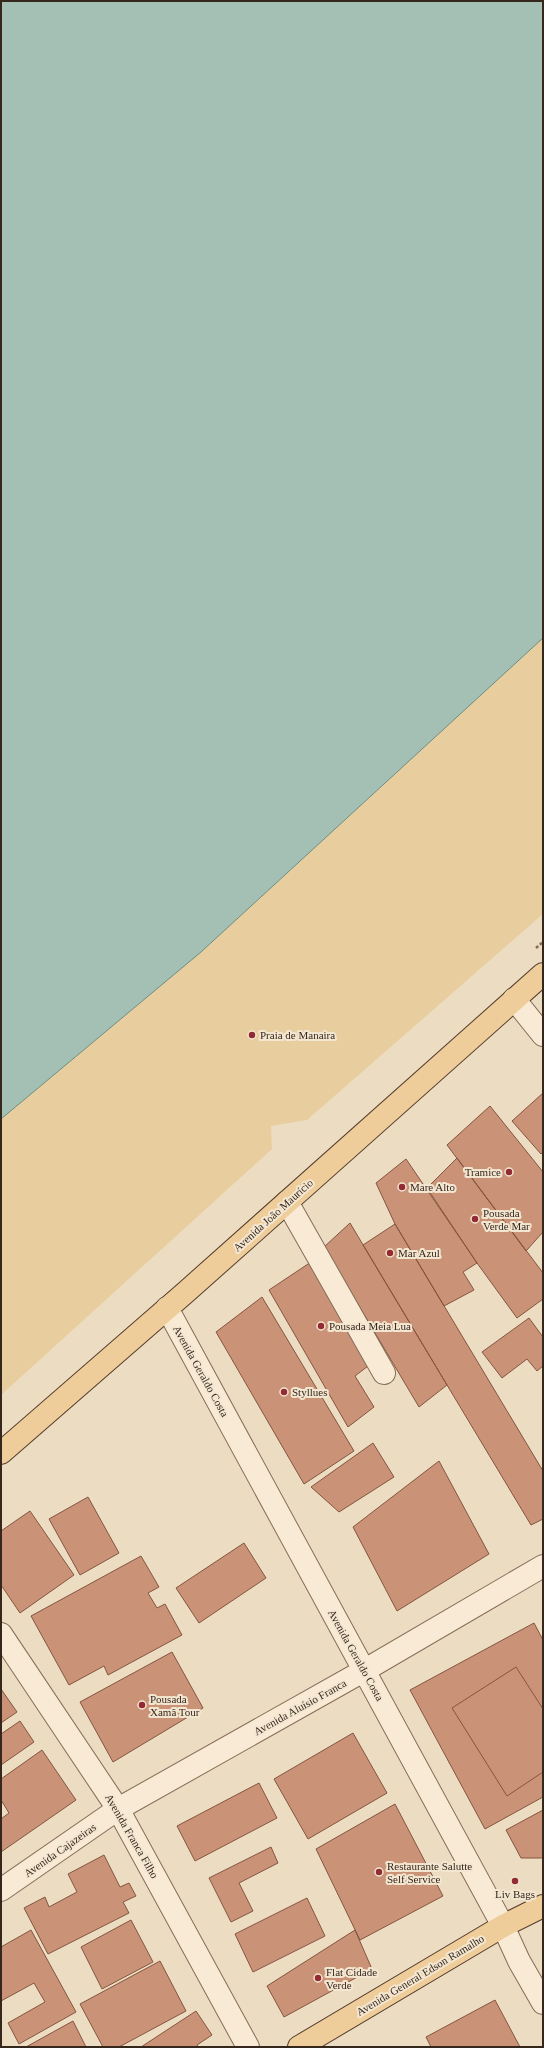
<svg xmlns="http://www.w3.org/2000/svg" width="544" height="2048" font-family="Georgia,serif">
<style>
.sand{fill:#e8ce9f}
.water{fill:#a4bfb4;stroke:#6b8d81}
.building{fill:#ca9378;stroke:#845540}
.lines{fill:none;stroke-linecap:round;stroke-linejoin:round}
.minor-casing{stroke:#856d59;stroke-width:24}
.major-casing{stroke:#533c2e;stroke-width:24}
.path{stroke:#856d59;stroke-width:2.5;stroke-dasharray:3 2;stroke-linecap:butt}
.minor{stroke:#f8ead4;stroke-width:22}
.major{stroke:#efcd9a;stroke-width:22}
.poi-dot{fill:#932b35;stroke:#f4e7d1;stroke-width:1.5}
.labels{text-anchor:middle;stroke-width:4;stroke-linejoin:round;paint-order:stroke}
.poi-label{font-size:11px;fill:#36271d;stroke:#f4e7d1;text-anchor:start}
.street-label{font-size:11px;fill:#36271d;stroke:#f4e7d1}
</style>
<rect width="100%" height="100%" fill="#ecdcc1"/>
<path class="sand" d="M 543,638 L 543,914 L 307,1120 L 271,1126 L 272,1149 L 1,1395 L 1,1119 L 201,952 Z"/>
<path class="water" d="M 1,1 L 543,1 L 543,638 L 201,952 L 1,1119 Z"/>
<path class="building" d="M 543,1093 L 543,1152 L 541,1154 L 512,1121 Z
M 490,1106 L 543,1172 L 543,1232 L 526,1251 L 447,1145 Z
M 457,1158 L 543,1273 L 543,1299 L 517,1318 L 477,1263 L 427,1188 Z
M 406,1159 L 477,1263 L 463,1272 L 474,1290 L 444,1306 L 395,1224 L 376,1183 Z
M 350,1223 L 447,1385 L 419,1407 L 324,1247 Z
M 395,1224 L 543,1471 L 543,1519 L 531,1525 L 363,1245 Z
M 314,1260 L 372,1363 L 355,1376 L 374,1407 L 348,1427 L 269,1290 Z
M 262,1297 L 354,1451 L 304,1484 L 216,1332 Z
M 529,1318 L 543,1337 L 543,1366 L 537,1371 L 527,1359 L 502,1378 L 482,1352 Z
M 373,1443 L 394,1477 L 339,1512 L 311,1487 Z
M 439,1461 L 489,1554 L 397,1611 L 353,1527 Z
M 88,1497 L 119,1553 L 80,1575 L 49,1519 Z
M 30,1511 L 74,1575 L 20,1613 L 1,1585 L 1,1531 Z
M 244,1543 L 266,1578 L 199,1623 L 176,1588 Z
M 141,1556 L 159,1587 L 148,1593 L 157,1608 L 165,1604 L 182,1635 L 108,1675 L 104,1666 L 69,1685 L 31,1616 Z
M 534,1623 L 543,1640 L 543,1797 L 485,1829 L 410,1690 Z
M 172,1652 L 203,1708 L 113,1762 L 80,1702 Z
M 516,1667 L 543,1709 L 543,1772 L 507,1796 L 452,1708 Z
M 1,1689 L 17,1712 L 1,1723 Z
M 20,1721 L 34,1742 L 1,1765 L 1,1734 Z
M 353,1733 L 387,1793 L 308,1839 L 274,1779 Z
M 42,1750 L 76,1800 L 1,1852 L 1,1819 L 9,1813 L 1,1800 L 1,1779 Z
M 259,1783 L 277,1818 L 195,1861 L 177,1826 Z
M 395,1804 L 443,1896 L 360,1940 L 316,1849 Z
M 543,1810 L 543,1858 L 521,1858 L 506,1830 Z
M 271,1847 L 278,1863 L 239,1883 L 253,1911 L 231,1922 L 209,1878 Z
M 104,1855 L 120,1887 L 129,1883 L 136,1896 L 123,1902 L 129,1913 L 48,1954 L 24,1908 L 45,1897 L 49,1907 L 77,1892 L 68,1874 Z
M 307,1898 L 325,1936 L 253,1972 L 235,1934 Z
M 131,1920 L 153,1962 L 102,1989 L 81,1947 Z
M 31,1930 L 76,2012 L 19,2044 L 8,2023 L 45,2002 L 34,1983 L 1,2001 L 1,1947 Z
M 355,1930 L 372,1969 L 284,2017 L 267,1986 Z
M 160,1961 L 186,2011 L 119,2047 L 103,2047 L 80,2004 Z
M 495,2000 L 520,2047 L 431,2047 L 426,2037 Z
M 196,2011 L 212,2035 L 197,2045 L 198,2047 L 141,2047 Z
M 73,2021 L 86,2047 L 26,2047 Z"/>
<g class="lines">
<g class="minor-casing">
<path id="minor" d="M 514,999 L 543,1035
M 287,1202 L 384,1373
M 167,1308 L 503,1926 L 519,1961 L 543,2003
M 1,1634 L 118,1809 L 248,2047
M 1,1890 L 118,1809 L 365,1670 L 543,1566"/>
</g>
<g class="major-casing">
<path id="major" d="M 1,1453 L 186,1292 L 543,974
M 299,2047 L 503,1926 L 543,1906"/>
</g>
<path class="path" d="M 536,948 L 543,942"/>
<use href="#minor" class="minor"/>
<use href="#major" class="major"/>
</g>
<g class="poi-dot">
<circle cx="252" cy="1035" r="4"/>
<circle cx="509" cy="1172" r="4"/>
<circle cx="402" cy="1187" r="4"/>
<circle cx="475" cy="1219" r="4"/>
<circle cx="390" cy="1253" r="4"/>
<circle cx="321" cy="1326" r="4"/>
<circle cx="284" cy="1392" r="4"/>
<circle cx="142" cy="1705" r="4"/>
<circle cx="379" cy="1872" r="4"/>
<circle cx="515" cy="1881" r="4"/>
<circle cx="318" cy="1978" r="4"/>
</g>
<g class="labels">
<g class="poi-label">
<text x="260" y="1039">Praia de Manaira</text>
<text x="501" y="1176" text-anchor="end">Tramice</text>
<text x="410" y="1191">Mare Alto</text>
<text x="483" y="1217">Pousada<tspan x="483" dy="13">Verde Mar</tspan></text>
<text x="398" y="1257">Mar Azul</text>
<text x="329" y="1330">Pousada Meia Lua</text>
<text x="292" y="1396">Styllues</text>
<text x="150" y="1703">Pousada<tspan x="150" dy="13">Xamã Tour</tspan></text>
<text x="387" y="1870">Restaurante Salutte<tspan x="387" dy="13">Self Service</tspan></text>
<text x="515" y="1898" text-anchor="middle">Liv Bags</text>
<text x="326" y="1976">Flat Cidade<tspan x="326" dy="13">Verde</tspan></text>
</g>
<g class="street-label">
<text transform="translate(273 1215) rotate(-42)" y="4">Avenida João Maurício</text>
<text transform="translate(201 1371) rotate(61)" y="4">Avenida Geraldo Costa</text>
<text transform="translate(356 1655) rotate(61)" y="4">Avenida Geraldo Costa</text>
<text transform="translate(300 1707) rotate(-29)" y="4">Avenida Aluísio Franca</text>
<text transform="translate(132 1836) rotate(60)" y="4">Avenida Franca Filho</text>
<text transform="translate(60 1850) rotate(-35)" y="4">Avenida Cajazeiras</text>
<text transform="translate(420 1975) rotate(-31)" y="4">Avenida General Edson Ramalho</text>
</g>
</g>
<rect width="544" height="2048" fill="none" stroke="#36271d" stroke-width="4"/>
</svg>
